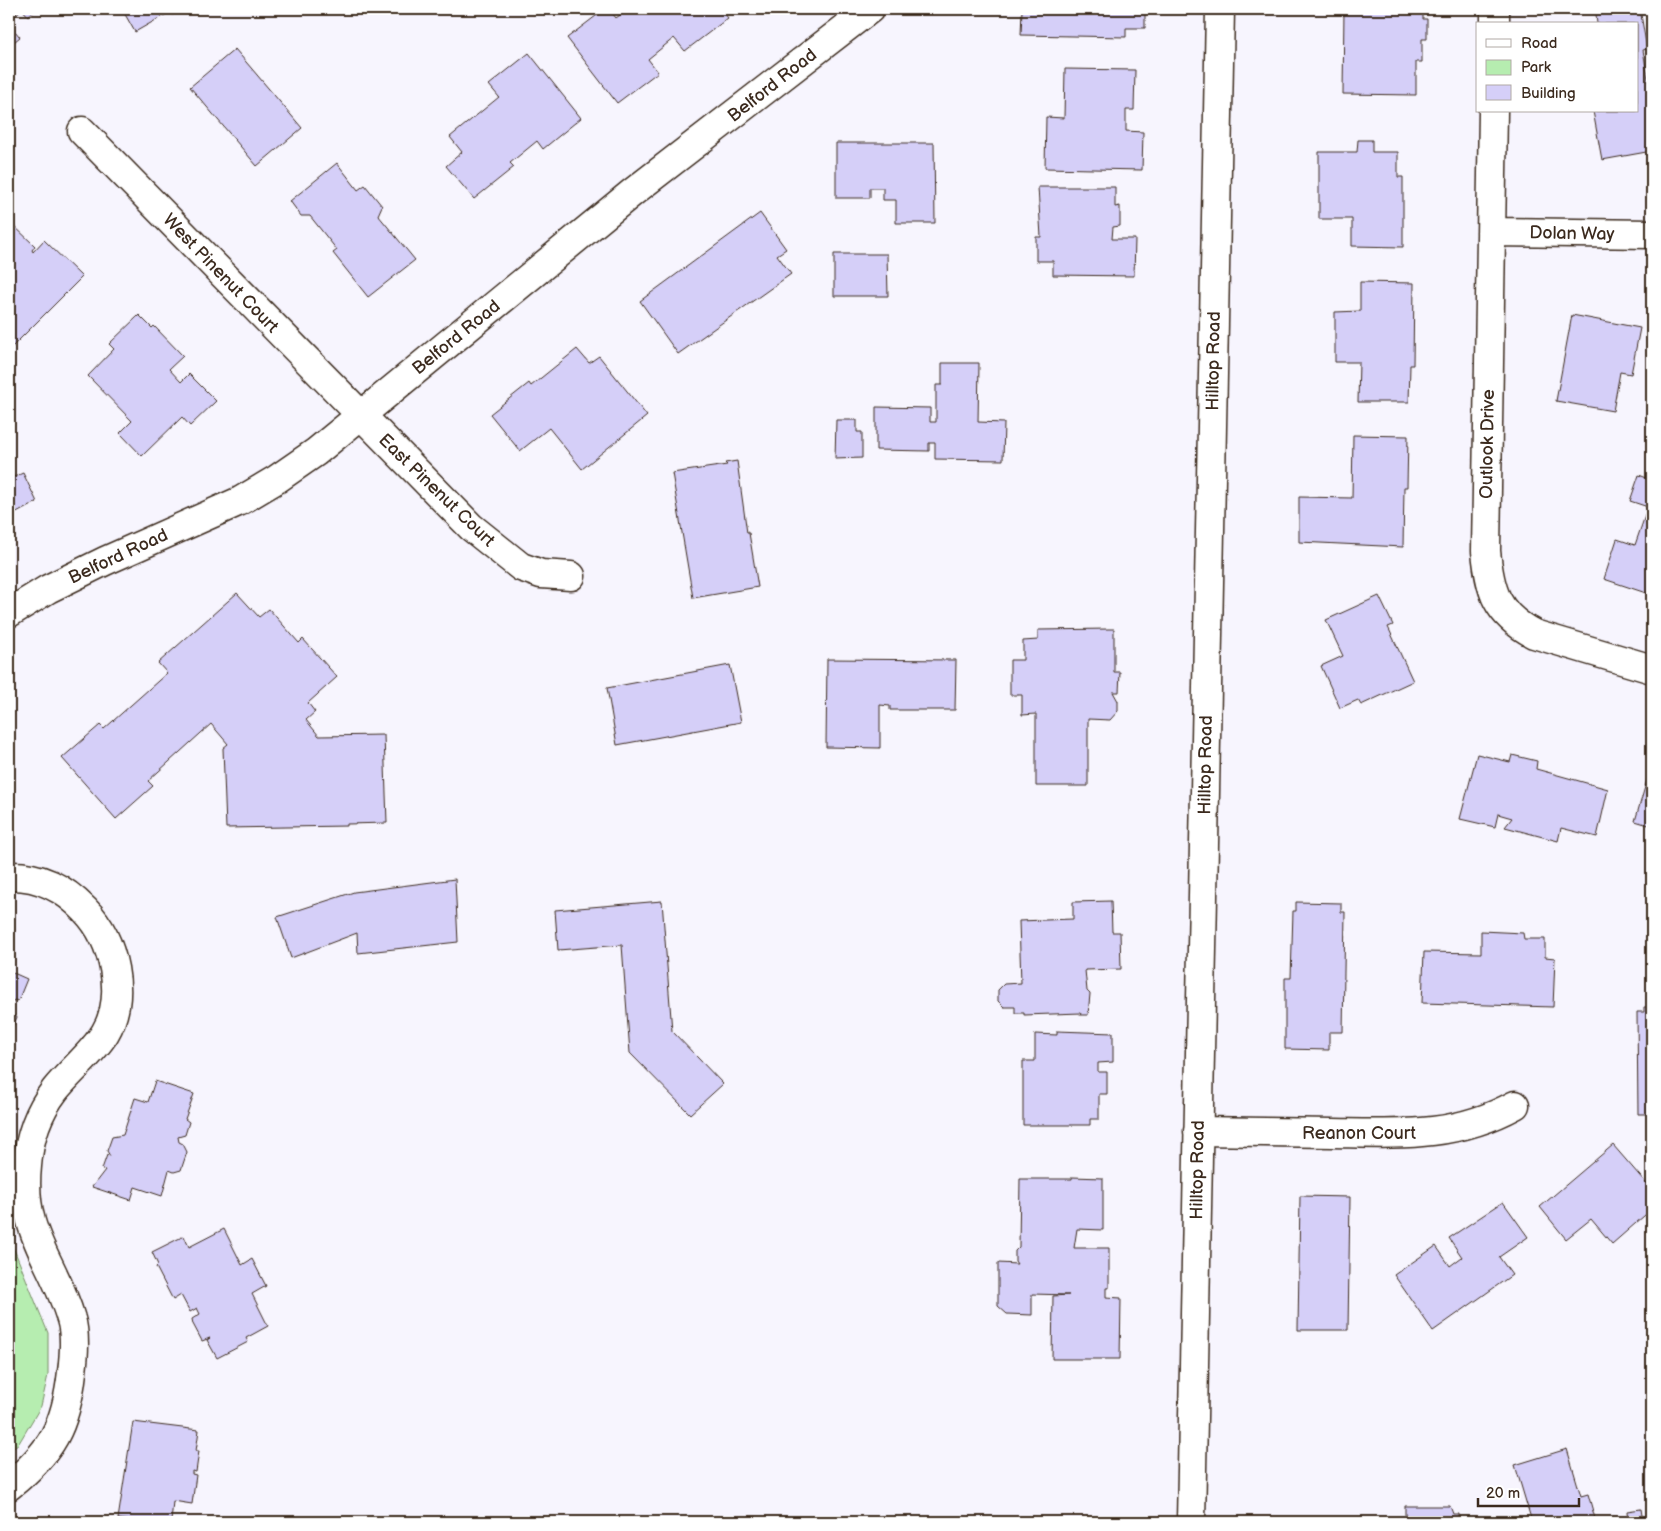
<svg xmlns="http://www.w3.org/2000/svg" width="1661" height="1531" font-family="'Balsamiq Sans',sans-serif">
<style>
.green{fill:#b6edb0;stroke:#788c67}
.building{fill:#d5cff8;stroke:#3b2a1e}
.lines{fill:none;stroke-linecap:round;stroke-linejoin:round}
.minor-casing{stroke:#3b2a1e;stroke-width:31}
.minor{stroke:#fff;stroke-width:28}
.labels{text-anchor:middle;stroke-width:4;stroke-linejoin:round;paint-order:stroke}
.street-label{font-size:18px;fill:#3b2a1e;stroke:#fff}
</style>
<rect width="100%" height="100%" fill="#f7f5fe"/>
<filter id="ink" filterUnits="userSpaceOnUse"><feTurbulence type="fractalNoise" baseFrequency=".02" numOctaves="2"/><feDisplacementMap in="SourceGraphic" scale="10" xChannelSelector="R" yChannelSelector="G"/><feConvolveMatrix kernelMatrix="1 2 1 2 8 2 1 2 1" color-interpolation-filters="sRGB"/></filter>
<g filter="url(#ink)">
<path class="green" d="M 9,1237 L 48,1333 L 48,1375 L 41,1406 L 19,1443 L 9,1451 Z"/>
<path class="building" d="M 9,9 L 37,9 L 28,16 L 22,9 L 9,20 Z
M 122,9 L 182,9 L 172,15 L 170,12 L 135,32 Z
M 605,9 L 609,9 L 616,18 L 628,9 L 721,9 L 728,18 L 685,51 L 674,38 L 648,59 L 658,72 L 617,103 L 567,38 Z
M 1022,9 L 1145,9 L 1145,28 L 1126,28 L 1126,37 L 1021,35 Z
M 1344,9 L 1423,9 L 1423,19 L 1427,19 L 1427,39 L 1422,39 L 1422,62 L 1416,62 L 1416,95 L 1343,94 Z
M 1623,9 L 1640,9 L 1647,49 L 1643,50 L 1652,102 L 1652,151 L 1602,160 L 1593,111 L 1637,111 L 1637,24 L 1597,24 L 1596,14 Z
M 9,24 L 20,37 L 9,46 Z
M 235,49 L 302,128 L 257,166 L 190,87 Z
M 529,53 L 581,118 L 543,149 L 537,141 L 510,163 L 514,167 L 474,199 L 446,166 L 462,152 L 450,137 L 499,97 L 489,85 Z
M 1065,69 L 1135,70 L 1134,110 L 1126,110 L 1126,131 L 1143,132 L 1142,170 L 1045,168 L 1046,117 L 1064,118 Z
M 1358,140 L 1372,140 L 1372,152 L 1398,152 L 1398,177 L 1403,177 L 1403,247 L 1352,246 L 1352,219 L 1319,219 L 1319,152 L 1357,152 Z
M 836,143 L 934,143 L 935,223 L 896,223 L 896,200 L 883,200 L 883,188 L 870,188 L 870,198 L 836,198 Z
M 337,163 L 358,190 L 365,185 L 382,206 L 378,215 L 415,260 L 368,297 L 333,253 L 337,250 L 310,216 L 301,216 L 290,201 Z
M 1038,187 L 1115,187 L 1115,207 L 1120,206 L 1120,226 L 1113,227 L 1112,239 L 1135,239 L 1134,276 L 1053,275 L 1053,261 L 1036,261 L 1036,237 L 1041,237 Z
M 760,213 L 786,249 L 777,255 L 791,274 L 678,354 L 640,301 Z
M 9,221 L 35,246 L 32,250 L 33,252 L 44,240 L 82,277 L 11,348 L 9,346 Z
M 834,254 L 887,254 L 888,296 L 834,296 Z
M 1360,282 L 1414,283 L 1413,365 L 1410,365 L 1409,402 L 1358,402 L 1359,362 L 1335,362 L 1335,312 L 1360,311 Z
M 139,315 L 152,328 L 154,326 L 183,356 L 169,369 L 181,382 L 189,374 L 216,401 L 190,426 L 182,417 L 142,456 L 120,433 L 132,421 L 88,376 L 114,349 L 109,344 Z
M 1572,315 L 1640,328 L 1631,374 L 1620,372 L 1613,411 L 1556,401 Z
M 577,349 L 589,363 L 599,356 L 647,416 L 582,469 L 549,428 L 520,451 L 490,414 L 529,383 L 531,386 Z
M 942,363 L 979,363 L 978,422 L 1004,423 L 1003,460 L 935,459 L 935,443 L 929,443 L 929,451 L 876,450 L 876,407 L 930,408 L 930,422 L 936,422 L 936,385 L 942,385 Z
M 836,420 L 857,420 L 857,432 L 862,432 L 862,458 L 835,459 Z
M 1353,435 L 1408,436 L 1407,487 L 1404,487 L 1403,547 L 1299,542 L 1299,497 L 1352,498 Z
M 737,461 L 747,533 L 749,533 L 758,587 L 693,598 L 672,473 L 727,465 L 725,463 Z
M 9,466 L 14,477 L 23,473 L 37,502 L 9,517 Z
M 1639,475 L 1652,480 L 1652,595 L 1604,579 L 1617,539 L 1635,545 L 1648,507 L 1630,501 Z
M 237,593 L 259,617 L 269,609 L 299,643 L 303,639 L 337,677 L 308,703 L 315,712 L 306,720 L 319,736 L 384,735 L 387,823 L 347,824 L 347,826 L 226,828 L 223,748 L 228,744 L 211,724 L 148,781 L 153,786 L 116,819 L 62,758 L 100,725 L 104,729 L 167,673 L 158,663 Z
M 1379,596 L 1393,625 L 1388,627 L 1413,681 L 1361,705 L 1358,700 L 1340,708 L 1321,666 L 1343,656 L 1326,620 Z
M 1109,629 L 1114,629 L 1114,672 L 1120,672 L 1119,692 L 1113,692 L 1118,701 L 1118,711 L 1110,720 L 1088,719 L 1088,786 L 1036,786 L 1036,714 L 1022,715 L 1022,695 L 1010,695 L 1010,660 L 1023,660 L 1023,641 L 1038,640 L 1038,630 Z
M 827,659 L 956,660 L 955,710 L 890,710 L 890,706 L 880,705 L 880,748 L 826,747 Z
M 730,665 L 741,722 L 617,745 L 607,688 Z
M 1477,754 L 1510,762 L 1512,755 L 1537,761 L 1536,769 L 1608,789 L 1597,837 L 1561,828 L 1558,841 L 1505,827 L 1512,818 L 1498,814 L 1495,827 L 1460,819 Z
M 1652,763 L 1652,826 L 1635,821 Z
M 455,879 L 458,942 L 358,953 L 357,933 L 291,958 L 277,917 L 354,892 Z
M 662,901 L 672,1031 L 723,1084 L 690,1114 L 630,1053 L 622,945 L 558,950 L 555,910 Z
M 1111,901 L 1112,932 L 1120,932 L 1121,969 L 1085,970 L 1087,991 L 1090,994 L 1088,1015 L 1080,1015 L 1081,1013 L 1024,1015 L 1024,1013 L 1015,1013 L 1015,1007 L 1004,1007 L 998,1001 L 998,990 L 1004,984 L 1021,983 L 1019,921 L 1073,919 L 1073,902 Z
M 1296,902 L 1341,903 L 1341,912 L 1345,912 L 1343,1032 L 1329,1032 L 1329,1050 L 1285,1049 L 1285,978 L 1291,978 L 1293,911 L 1296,911 Z
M 1481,931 L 1523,933 L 1524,939 L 1545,939 L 1545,957 L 1555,958 L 1553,1007 L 1422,1003 L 1424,952 L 1481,953 Z
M 9,971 L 27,979 L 18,1001 L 14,1000 L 9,1010 Z
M 1644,1007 L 1652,1007 L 1652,1114 L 1638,1114 L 1637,1012 L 1644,1012 Z
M 9,1014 L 17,1017 L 9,1036 Z
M 1057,1031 L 1113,1033 L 1113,1062 L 1098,1063 L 1098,1072 L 1107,1072 L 1107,1094 L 1099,1094 L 1099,1119 L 1090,1119 L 1090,1125 L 1023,1125 L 1023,1061 L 1035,1061 L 1035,1034 L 1057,1035 Z
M 155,1081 L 194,1094 L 185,1119 L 189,1122 L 185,1135 L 178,1137 L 179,1142 L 183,1144 L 187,1152 L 181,1170 L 174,1172 L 169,1170 L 162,1196 L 135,1187 L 131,1200 L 92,1187 L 105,1170 L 102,1169 L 107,1155 L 110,1156 L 107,1151 L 112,1137 L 123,1135 L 135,1098 L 148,1102 Z
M 1613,1145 L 1652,1190 L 1652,1209 L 1612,1244 L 1591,1219 L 1566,1239 L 1540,1207 Z
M 1072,1177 L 1103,1178 L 1103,1230 L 1077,1229 L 1074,1248 L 1109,1248 L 1109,1288 L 1106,1288 L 1106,1297 L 1121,1298 L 1120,1359 L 1052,1359 L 1053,1296 L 1069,1295 L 1032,1294 L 1032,1315 L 1007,1314 L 998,1306 L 998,1263 L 1017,1264 L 1015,1261 L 1015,1251 L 1019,1247 L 1020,1179 L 1072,1179 Z
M 1300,1196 L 1350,1197 L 1348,1330 L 1298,1330 Z
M 1503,1202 L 1528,1237 L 1499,1257 L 1512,1275 L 1433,1331 L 1394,1275 L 1436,1246 L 1450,1266 L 1462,1257 L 1449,1238 Z
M 224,1229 L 242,1265 L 252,1259 L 266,1286 L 252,1294 L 268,1326 L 246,1338 L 248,1342 L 217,1358 L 207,1340 L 210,1338 L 202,1341 L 193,1324 L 192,1319 L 200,1314 L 197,1308 L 190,1312 L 181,1295 L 173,1300 L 156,1267 L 158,1265 L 152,1252 L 184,1236 L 189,1247 Z
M 133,1422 L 199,1430 L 196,1451 L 199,1451 L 196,1472 L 192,1471 L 192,1474 L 196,1475 L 192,1504 L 173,1501 L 171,1522 L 143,1522 L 118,1519 Z
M 1567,1449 L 1581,1496 L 1588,1494 L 1596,1522 L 1532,1522 L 1515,1465 Z
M 1405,1506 L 1450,1506 L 1453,1514 L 1458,1514 L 1458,1522 L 1496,1522 L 1405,1522 Z
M 1641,1509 L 1643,1522 L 1652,1522 L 1628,1522 L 1627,1511 Z"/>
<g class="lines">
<g class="minor-casing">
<path id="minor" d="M 1495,24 L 1495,9
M 1493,111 L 1486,551 C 1490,591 1496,614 1534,634 L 1652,669
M 82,131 L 471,527 L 521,567 L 541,574 L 571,576
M 1491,232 L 1652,234
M 9,613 L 48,589 L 105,561 L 240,501 L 277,479 L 316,452 L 633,192 L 870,9
M 9,876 C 40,875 64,888 85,910 C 114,940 127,996 105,1033 C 92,1054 71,1070 55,1090 C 38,1112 29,1138 27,1166 C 20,1235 54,1260 71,1319 C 76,1335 74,1356 72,1372 C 66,1426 52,1452 9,1486
M 1198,1131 C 1243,1132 1288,1132 1333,1133 C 1399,1134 1455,1138 1515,1105
M 1191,1522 L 1220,9"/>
</g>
<use href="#minor" class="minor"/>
</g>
</g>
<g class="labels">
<g class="street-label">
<text transform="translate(772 85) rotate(-38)" y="6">Belford Road</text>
<text transform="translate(1572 233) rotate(1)" y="6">Dolan Way</text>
<text transform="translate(221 273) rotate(46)" y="6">West Pinenut Court</text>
<text transform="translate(456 337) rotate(-39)" y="6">Belford Road</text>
<text transform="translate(1213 361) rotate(-89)" y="6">Hilltop Road</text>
<text transform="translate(1487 444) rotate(-89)" y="6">Outlook Drive</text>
<text transform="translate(437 490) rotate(44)" y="6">East Pinenut Court</text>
<text transform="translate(118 556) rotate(-25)" y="6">Belford Road</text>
<text transform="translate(1205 765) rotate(-89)" y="6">Hilltop Road</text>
<text x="1359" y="1139">Reanon Court</text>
<text transform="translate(1197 1170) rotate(-89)" y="6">Hilltop Road</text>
</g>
</g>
<rect width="1661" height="1531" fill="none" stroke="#fff" stroke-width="30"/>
<rect x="15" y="15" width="1631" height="1501" fill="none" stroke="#3b2a1e" stroke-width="2" filter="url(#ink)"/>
<rect x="1476" y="22" width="162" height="90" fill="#ffffff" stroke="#b1aaa5"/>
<rect x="1486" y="39" width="25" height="8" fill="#ffffff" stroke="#b1aaa5"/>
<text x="1521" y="48" font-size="15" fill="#3b2a1e">Road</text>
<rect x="1486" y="60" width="25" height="15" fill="#b6edb0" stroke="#b1aaa5"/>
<text x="1521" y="72" font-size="15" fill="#3b2a1e">Park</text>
<rect x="1486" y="85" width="25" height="15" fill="#d5cff8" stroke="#b1aaa5"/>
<text x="1521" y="98" font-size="15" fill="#3b2a1e">Building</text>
<path d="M1478 1498v8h101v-8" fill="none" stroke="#3b2a1e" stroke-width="2.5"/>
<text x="1486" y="1498" font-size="15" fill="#3b2a1e" stroke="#ffffff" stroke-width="4" paint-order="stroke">20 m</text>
</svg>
